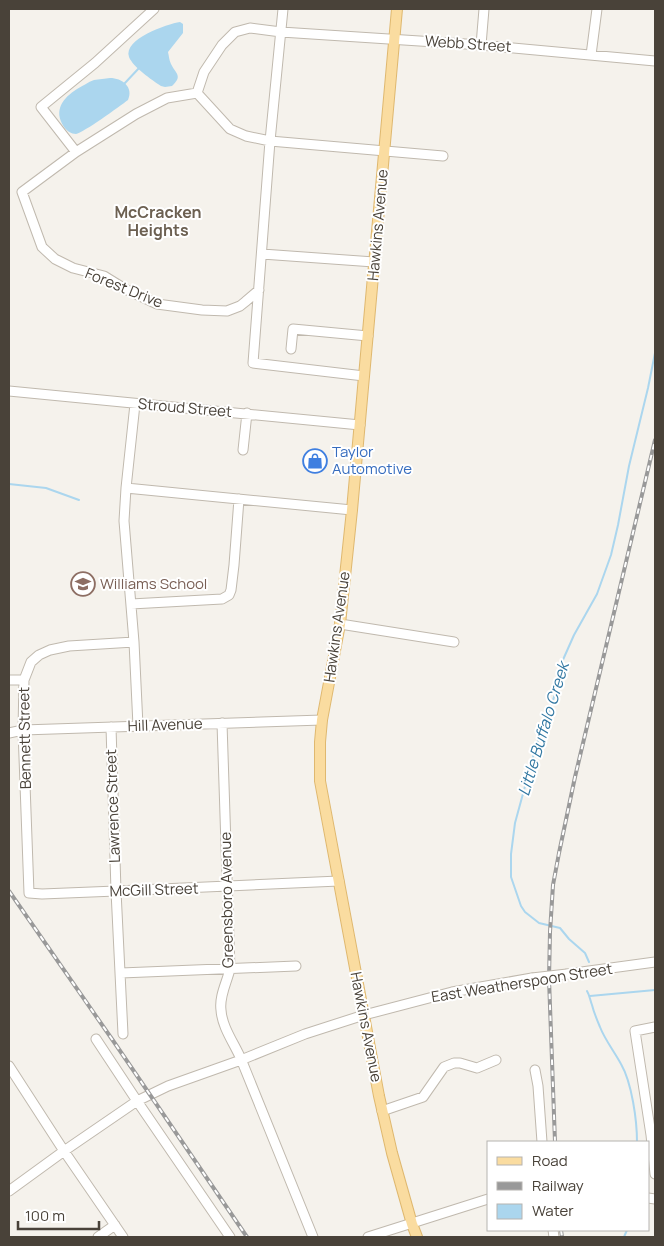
<svg xmlns="http://www.w3.org/2000/svg" width="664" height="1246" font-family="Manrope,sans-serif">
<style>
.water{fill:#abd6ee}
.lines{fill:none;stroke-linecap:round;stroke-linejoin:round}
.stream{stroke:#abd6ee;stroke-width:2}
.minor-casing{stroke:#c0b9ae;stroke-width:11}
.major-casing{stroke:#dfb86f;stroke-width:12}
.minor{stroke:#fff;stroke-width:9}
.major{stroke:#fadca0;stroke-width:10}
.rail-casing{stroke:#999;stroke-width:4}
.rail{stroke:#fff;stroke-width:2;stroke-dasharray:5.5;stroke-linecap:butt}
.minor-bridge-casing{stroke:#c0b9ae;stroke-width:11;stroke-linecap:butt}
.minor-bridge{stroke:#fff;stroke-width:9}
.labels{text-anchor:middle;stroke-width:4;stroke-linejoin:round;paint-order:stroke}
.street-label{font-size:15px;fill:#494239;stroke:#fff}
.shop-label{font-size:15px;fill:#366cbe;stroke:#fff;text-anchor:start}
.education-label{font-size:15px;fill:#785e54;stroke:#fff;text-anchor:start}
.neighbourhood-label{font-size:16px;font-weight:bold;fill:#6c6051;stroke:#fff}
.water-label{font-size:16px;font-style:italic;fill:#3278a2;stroke:#fff}
</style>
<rect width="100%" height="100%" fill="#f5f2ec"/>
<path class="water" d="M 180,22 L 183,24 L 183,33 L 168,52 C 169,56 169,60 171,64 C 176,74 183,76 172,86 L 165,87 L 161,86 C 152,80 133,67 129,57 C 123,39 167,24 180,22 Z
M 110,78 C 122,78 134,87 128,100 C 120,106 83,133 76,134 C 71,134 67,131 64,127 C 53,110 63,98 77,89 C 83,86 88,82 94,80 C 99,79 105,79 110,78 Z"/>
<g class="lines">
<path class="stream" d="M 124,84 L 140,67
M 9,484 L 46,488 L 79,500
M 589,962 L 585,953 L 569,939 L 560,928 L 539,923 L 525,912 L 521,906 L 511,877 L 511,854 L 515,823 L 536,746 L 550,709 L 558,685 L 558,673 L 562,662 L 574,635 L 597,594 L 611,555 L 618,525 L 629,466 L 648,388 L 655,353
M 587,991 C 590,996 590,1000 592,1005 C 594,1013 597,1020 600,1027 C 605,1040 614,1051 621,1064 C 632,1083 637,1121 637,1142
M 590,996 L 655,990
M 624,1237 L 627,1230"/>
<g class="minor-casing">
<path id="minor" d="M 283,9 L 270,141 L 253,363 L 364,376
M 481,45 L 484,9
M 591,55 L 597,9
M 197,93 L 167,98 L 136,114 L 76,152 L 22,192 L 42,247 L 55,259 L 73,268 L 104,276 L 125,289 L 157,304 L 202,310 L 227,311 L 240,306 L 245,302 L 259,290
M 197,93 L 204,72 L 222,45 L 235,32 L 250,28 L 281,32 L 481,45 L 655,61
M 197,93 L 230,129 L 246,136 L 270,141 L 443,156
M 76,152 L 41,107 L 95,63 L 154,9
M 262,254 L 374,262
M 291,349 L 293,329 L 368,336
M 9,391 L 360,425
M 135,404 L 126,488 L 124,521 L 134,642 L 138,726
M 243,450 L 247,413
M 126,488 L 352,510
M 131,604 L 222,599 L 229,595 L 231,590 L 234,565 L 239,499
M 340,624 L 454,642
M 134,642 L 69,646 L 50,650 L 39,655 L 31,662 L 24,680 L 23,730 L 29,893 L 42,894 L 116,891 L 339,881
M 9,680 L 24,680
M 222,723 L 230,969 C 227,982 219,996 221,1010 C 222,1027 234,1043 241,1059 C 265,1119 289,1178 313,1237
M 111,727 L 116,891 L 123,1034
M 9,733 L 23,730 L 322,720
M 121,973 L 296,966
M 567,974 L 655,962
M 655,1027 L 635,1031 L 651,1135 L 655,1174
M 96,1039 L 137,1101 L 230,1237
M 9,1066 L 64,1151 L 123,1237
M 535,1070 L 538,1086 L 542,1142
M 382,1111 L 423,1097 L 444,1067 L 454,1063 L 460,1063 L 477,1068 L 496,1060
M 9,1191 L 64,1151 L 137,1101 L 168,1086 L 241,1060 L 305,1034 L 364,1015 L 452,992 L 532,978
M 648,1198 L 655,1199
M 553,1230 L 554,1237
M 98,1237 L 115,1225
M 368,1237 L 488,1199"/>
</g>
<g class="major-casing">
<path id="major" d="M 397,9 L 352,510 L 340,624 L 322,720 L 320,742 L 320,781 L 379,1096 L 392,1153 L 412,1224 L 417,1237"/>
</g>
<use href="#minor" class="minor"/>
<use href="#major" class="major"/>
<g class="rail-casing">
<path id="rail" d="M 9,891 L 114,1042 L 247,1237
M 555,1142 L 549,979 L 550,932 L 553,885 L 559,853 L 575,777 L 655,440
M 561,1230 L 562,1237"/>
</g>
<use href="#rail" class="rail"/>
<g class="minor-bridge-casing">
<path id="minor-bridge" d="M 532,978 L 567,974"/>
</g>
<use href="#minor-bridge" class="minor-bridge"/>
</g>
<defs>
<g id="shop-ring" transform="scale(1.25)"><circle r="9.5" fill="#fff" stroke="#3f7fe0" stroke-width="1.5"/><path d="M-5-2.5h2.3a2.7 3.5 0 0 1 5.4 0H5L5.5 6h-11ZM-1.5-2.5h3a1.5 2.3 0 0 0-3 0Z" fill="#3f7fe0"/></g>
<g id="school-ring" transform="scale(1.25)"><circle r="9.5" fill="#fff" stroke="#8d6e63" stroke-width="1.5"/><path d="M0-5L7-2L0 1L-7-2ZM-4 1L0 2.5L4 1V4Q0 6-4 4Z" fill="#8d6e63"/></g>
</defs>
<g fill-rule="evenodd">
<use href="#shop-ring" x="315" y="461"/>
<use href="#school-ring" x="83" y="584"/>
</g>
<g class="labels">
<g class="street-label">
<text transform="translate(468 44) rotate(4)" y="5">Webb Street</text>
<text transform="translate(378 225) rotate(-85)" y="5">Hawkins Avenue</text>
<text transform="translate(124 288) rotate(22)" y="5">Forest Drive</text>
<text transform="translate(185 408) rotate(5)" y="5">Stroud Street</text>
<text transform="translate(337 627) rotate(-82)" y="5">Hawkins Avenue</text>
<text transform="translate(165 725) rotate(-2)" y="5">Hill Avenue</text>
<text transform="translate(25 738) rotate(-91)" y="5">Bennett Street</text>
<text transform="translate(113 806) rotate(-92)" y="5">Lawrence Street</text>
<text transform="translate(154 890) rotate(-2)" y="5">McGill Street</text>
<text transform="translate(227 900) rotate(-91)" y="5">Greensboro Avenue</text>
<text transform="translate(522 983) rotate(-9)" y="5">East Weatherspoon Street</text>
<text transform="translate(366 1027) rotate(79)" y="5">Hawkins Avenue</text>
</g>
<g class="shop-label">
<text x="332" y="457">Taylor<tspan x="332" dy="17">Automotive</tspan></text>
</g>
<g class="education-label">
<text x="100" y="589">Williams School</text>
</g>
<g class="neighbourhood-label">
<text x="158" y="218">McCracken<tspan x="158" dy="18">Heights</tspan></text>
</g>
<g class="water-label">
<text transform="translate(543 729) rotate(-73)" y="6">Little Buffalo Creek</text>
</g>
</g>
<rect width="664" height="1246" fill="none" stroke="#494239" stroke-width="20"/>
<rect x="487" y="1141" width="162" height="90" fill="#ffffff" stroke="#b6b3b0"/>
<rect x="497" y="1157" width="25" height="8" fill="#fadca0" stroke="#b6b3b0"/>
<text x="532" y="1166" font-size="15" fill="#494239">Road</text>
<rect x="497" y="1182" width="25" height="8" fill="#999999" stroke="#b6b3b0"/>
<text x="532" y="1191" font-size="15" fill="#494239">Railway</text>
<rect x="497" y="1204" width="25" height="15" fill="#abd6ee" stroke="#b6b3b0"/>
<text x="532" y="1216" font-size="15" fill="#494239">Water</text>
<path d="M18 1221v8h81v-8" fill="none" stroke="#494239" stroke-width="2.5"/>
<text x="25" y="1221" font-size="15" fill="#494239" stroke="#ffffff" stroke-width="4" paint-order="stroke">100 m</text>
</svg>
